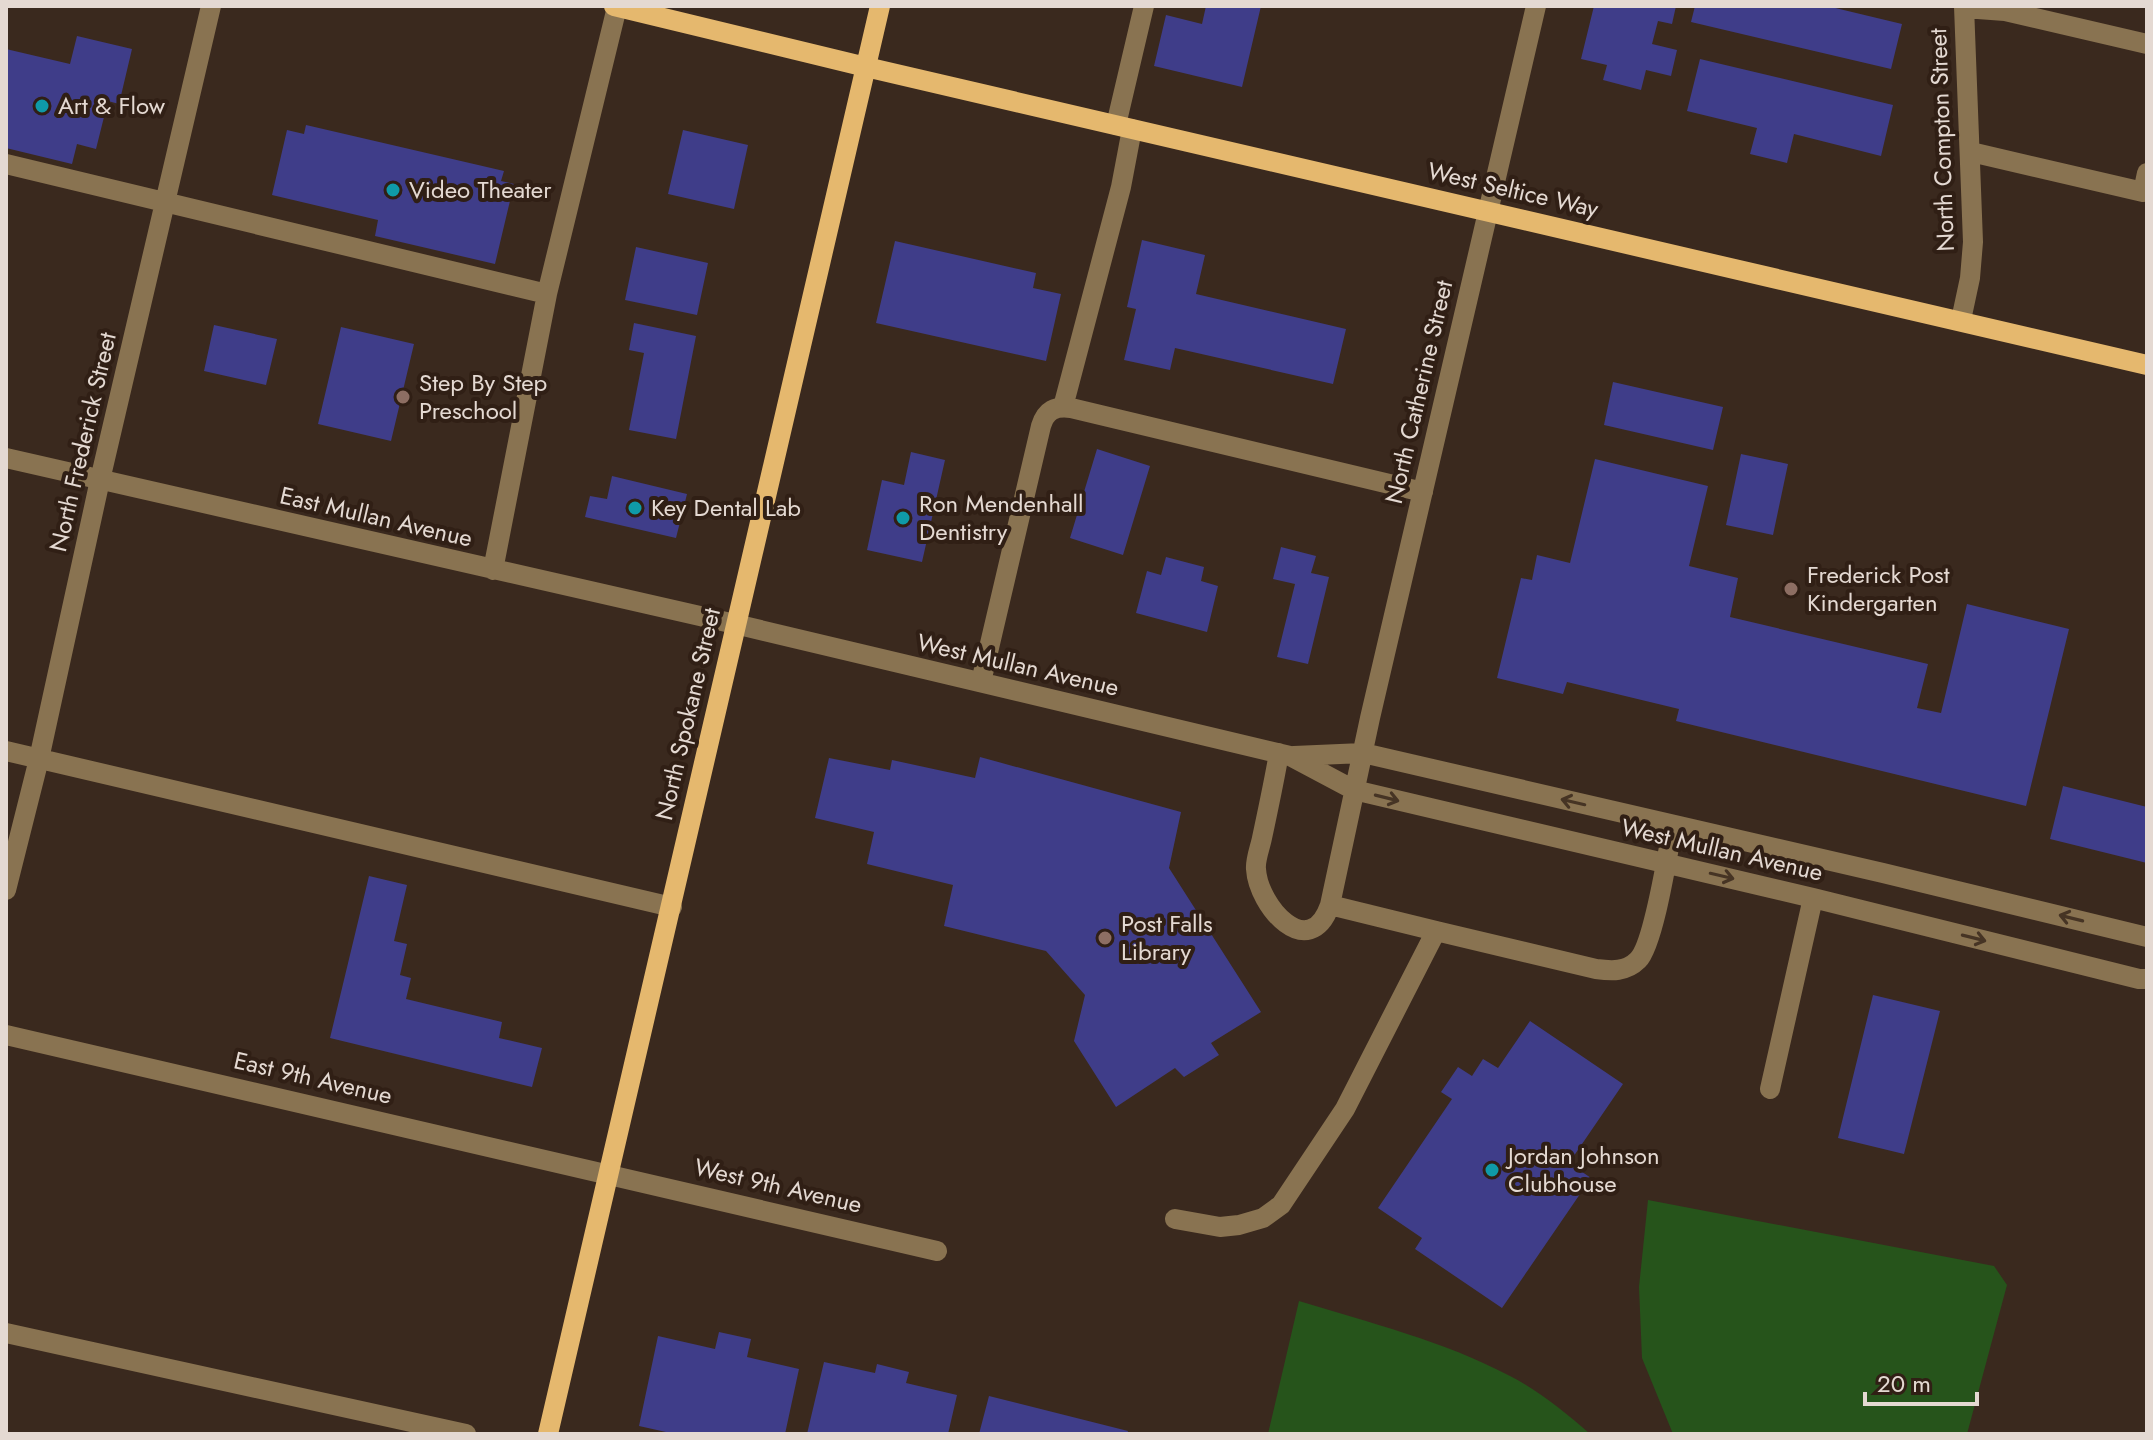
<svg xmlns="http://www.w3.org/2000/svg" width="2153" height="1440" font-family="Jost,sans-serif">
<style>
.green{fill:#26541b}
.building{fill:#3f3d89}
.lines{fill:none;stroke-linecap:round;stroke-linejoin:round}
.minor{stroke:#897351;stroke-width:20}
.major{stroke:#e5b86e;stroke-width:20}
.oneway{stroke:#463424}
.culture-dot{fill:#0f9aa8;stroke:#301f15;stroke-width:3}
.education-dot{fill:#8d6e63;stroke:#301f15;stroke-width:3}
.labels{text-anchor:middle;stroke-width:8;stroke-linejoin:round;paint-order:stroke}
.poi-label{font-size:24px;fill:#e4d9d2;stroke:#301f15;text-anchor:start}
.street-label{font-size:24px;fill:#e4d9d2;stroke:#301f15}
</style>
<rect width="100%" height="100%" fill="#3a291e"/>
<path class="green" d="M 1648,1200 L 1994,1266 L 2007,1285 L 1967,1434 L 1673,1434 L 1642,1358 L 1639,1287 Z
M 1299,1301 C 1370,1323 1444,1341 1510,1376 C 1539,1391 1565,1412 1590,1434 L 1268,1434 Z"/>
<path class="building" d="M 1206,6 L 1261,6 L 1242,87 L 1154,66 L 1166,15 L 1202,24 Z
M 1594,6 L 1676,6 L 1672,24 L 1658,21 L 1652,44 L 1677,50 L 1671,76 L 1646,70 L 1641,90 L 1603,80 L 1607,65 L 1581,59 Z
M 1695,6 L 1827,6 L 1902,24 L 1891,69 L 1691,22 Z
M 77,36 L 132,49 L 119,104 L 108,101 L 96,149 L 77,144 L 72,164 L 6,148 L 6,49 L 70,64 Z
M 1700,59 L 1893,105 L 1881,156 L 1794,134 L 1787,163 L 1750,154 L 1757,128 L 1687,111 Z
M 306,125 L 504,171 L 501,181 L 514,184 L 495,264 L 375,236 L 378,220 L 272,195 L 287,130 L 304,134 Z
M 683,130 L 748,145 L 734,209 L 668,194 Z
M 1142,240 L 1205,255 L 1196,294 L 1346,329 L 1333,384 L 1175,348 L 1170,370 L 1124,360 L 1136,309 L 1127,307 Z
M 895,241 L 1036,273 L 1033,288 L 1061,294 L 1046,361 L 876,323 Z
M 636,247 L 708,263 L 697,315 L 625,300 Z
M 634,323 L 696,336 L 676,439 L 629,430 L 644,353 L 629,350 Z
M 214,325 L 277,339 L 266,385 L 204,371 Z
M 341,327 L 414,344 L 391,441 L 318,424 Z
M 1613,382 L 1723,407 L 1713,450 L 1604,425 Z
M 1097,449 L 1150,466 L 1123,555 L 1070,538 Z
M 911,452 L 945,460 L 922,562 L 867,550 L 882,480 L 904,485 Z
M 1741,454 L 1788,464 L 1773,535 L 1726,525 Z
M 1595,459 L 1708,486 L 1689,566 L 1738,578 L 1730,617 L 1928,664 L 1917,708 L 1941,713 L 1967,604 L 2069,629 L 2026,806 L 1676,721 L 1679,709 L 1567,682 L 1563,694 L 1497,678 L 1521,578 L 1532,580 L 1537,555 L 1570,563 Z
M 612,476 L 687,494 L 676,538 L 585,517 L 590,496 L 607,499 Z
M 1281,547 L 1316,556 L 1311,573 L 1329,577 L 1308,664 L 1277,657 L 1295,584 L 1273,579 Z
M 1166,557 L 1204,567 L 1201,581 L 1218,586 L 1207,632 L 1136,613 L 1147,571 L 1161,575 Z
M 980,757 L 1181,812 L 1169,868 L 1261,1012 L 1211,1043 L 1219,1055 L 1184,1077 L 1175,1068 L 1116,1107 L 1074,1041 L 1085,995 L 1046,951 L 944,926 L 953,885 L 867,864 L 874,832 L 815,818 L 829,758 L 890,770 L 892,760 L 975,778 Z
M 2063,786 L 2147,807 L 2147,863 L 2050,839 Z
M 369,876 L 407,885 L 394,941 L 407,944 L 400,975 L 411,978 L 406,999 L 502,1022 L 499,1038 L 542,1048 L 532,1087 L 330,1038 Z
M 1873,995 L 1940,1011 L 1904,1154 L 1838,1138 Z
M 1530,1021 L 1623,1084 L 1569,1163 L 1591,1178 L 1502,1308 L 1415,1249 L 1422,1238 L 1378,1208 L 1452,1099 L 1441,1092 L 1458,1067 L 1472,1076 L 1483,1059 L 1498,1068 Z
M 719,1332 L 751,1339 L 747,1357 L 799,1369 L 785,1434 L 675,1434 L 639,1426 L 658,1336 L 715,1349 Z
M 824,1362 L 875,1373 L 877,1364 L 909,1372 L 906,1383 L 957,1395 L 948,1434 L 807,1434 Z
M 989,1396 L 1128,1431 L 1127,1434 L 979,1434 Z"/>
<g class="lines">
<path class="minor" d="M 1964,8 L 2005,11 L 2147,44
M 1116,125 L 1144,6
M 1971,152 L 2143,192 L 2147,173
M 6,164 L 547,294
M 1961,320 L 1970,278 L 1973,242 L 1964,6
M 1063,407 L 1121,187 L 1132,129
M 6,458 L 735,624 L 1290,756 L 1354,790 L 1813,898 L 2139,979 L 2147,979
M 493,570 L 547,294 L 617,7
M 981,682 L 1041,426 C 1046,410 1055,406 1071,408 L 1423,492
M 6,751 L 672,907
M 1279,753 C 1274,782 1268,810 1262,838 C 1260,848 1255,860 1256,869 C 1258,906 1309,964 1330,905 L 1370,718 L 1536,6
M 1294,756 L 1363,753 L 1883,873 L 2147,937
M 6,890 L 39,759 L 100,480 L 211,6
M 1436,931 L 1596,969 C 1612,971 1626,972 1638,960 C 1654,944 1668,851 1673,825
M 6,1035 L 937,1251
M 1770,1089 L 1813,898
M 1175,1219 L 1220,1227 L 1239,1225 L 1263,1218 L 1281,1205 L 1345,1109 L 1436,931 L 1330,905
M 6,1333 L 466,1434"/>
<path class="major" d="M 614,6 L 866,67 L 2147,365
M 548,1434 L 880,6"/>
</g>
<defs><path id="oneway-shaft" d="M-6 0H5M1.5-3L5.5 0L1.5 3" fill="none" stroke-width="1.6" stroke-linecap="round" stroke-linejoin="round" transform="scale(2)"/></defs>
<g class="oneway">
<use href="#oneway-shaft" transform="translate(1387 798) rotate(14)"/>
<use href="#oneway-shaft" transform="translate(1573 802) rotate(-167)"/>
<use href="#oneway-shaft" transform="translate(1722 876) rotate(13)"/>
<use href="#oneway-shaft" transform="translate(2071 918) rotate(-166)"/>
<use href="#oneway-shaft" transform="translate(1974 938) rotate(14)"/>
</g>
<g class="culture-dot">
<circle cx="42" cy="106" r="8"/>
<circle cx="393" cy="190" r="8"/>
<circle cx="635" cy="508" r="8"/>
<circle cx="903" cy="518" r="8"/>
<circle cx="1492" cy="1170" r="8"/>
</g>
<g class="education-dot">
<circle cx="403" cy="397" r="8"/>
<circle cx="1791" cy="589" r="8"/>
<circle cx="1105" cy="938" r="8"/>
</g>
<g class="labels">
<g class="poi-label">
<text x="58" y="114">Art &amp; Flow</text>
<text x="409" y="198">Video Theater</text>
<text x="419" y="391">Step By Step<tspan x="419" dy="28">Preschool</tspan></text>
<text x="919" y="512">Ron Mendenhall<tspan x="919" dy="28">Dentistry</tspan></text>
<text x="651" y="516">Key Dental Lab</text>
<text x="1807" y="583">Frederick Post<tspan x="1807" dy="28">Kindergarten</tspan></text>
<text x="1121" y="932">Post Falls<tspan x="1121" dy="28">Library</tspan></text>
<text x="1508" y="1164">Jordan Johnson<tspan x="1508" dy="28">Clubhouse</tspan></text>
</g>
<g class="street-label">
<text transform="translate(1942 140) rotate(-92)" y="8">North Compton Street</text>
<text transform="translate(1513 190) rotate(13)" y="8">West Seltice Way</text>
<text transform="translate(1419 392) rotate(-77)" y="8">North Catherine Street</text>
<text transform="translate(83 442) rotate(-77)" y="8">North Frederick Street</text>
<text transform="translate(376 517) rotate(13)" y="8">East Mullan Avenue</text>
<text transform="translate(1018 665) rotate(13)" y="8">West Mullan Avenue</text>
<text transform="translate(688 714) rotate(-77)" y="8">North Spokane Street</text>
<text transform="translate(1722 850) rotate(13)" y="8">West Mullan Avenue</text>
<text transform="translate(313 1078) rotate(13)" y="8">East 9th Avenue</text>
<text transform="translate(778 1186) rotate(13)" y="8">West 9th Avenue</text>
</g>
</g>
<rect width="2153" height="1440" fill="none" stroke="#e4d9d2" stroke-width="16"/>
<path d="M1865 1392v12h112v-12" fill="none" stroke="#e4d9d2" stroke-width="4"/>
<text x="1877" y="1392" font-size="24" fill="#e4d9d2" stroke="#301f15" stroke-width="6" paint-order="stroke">20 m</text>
</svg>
